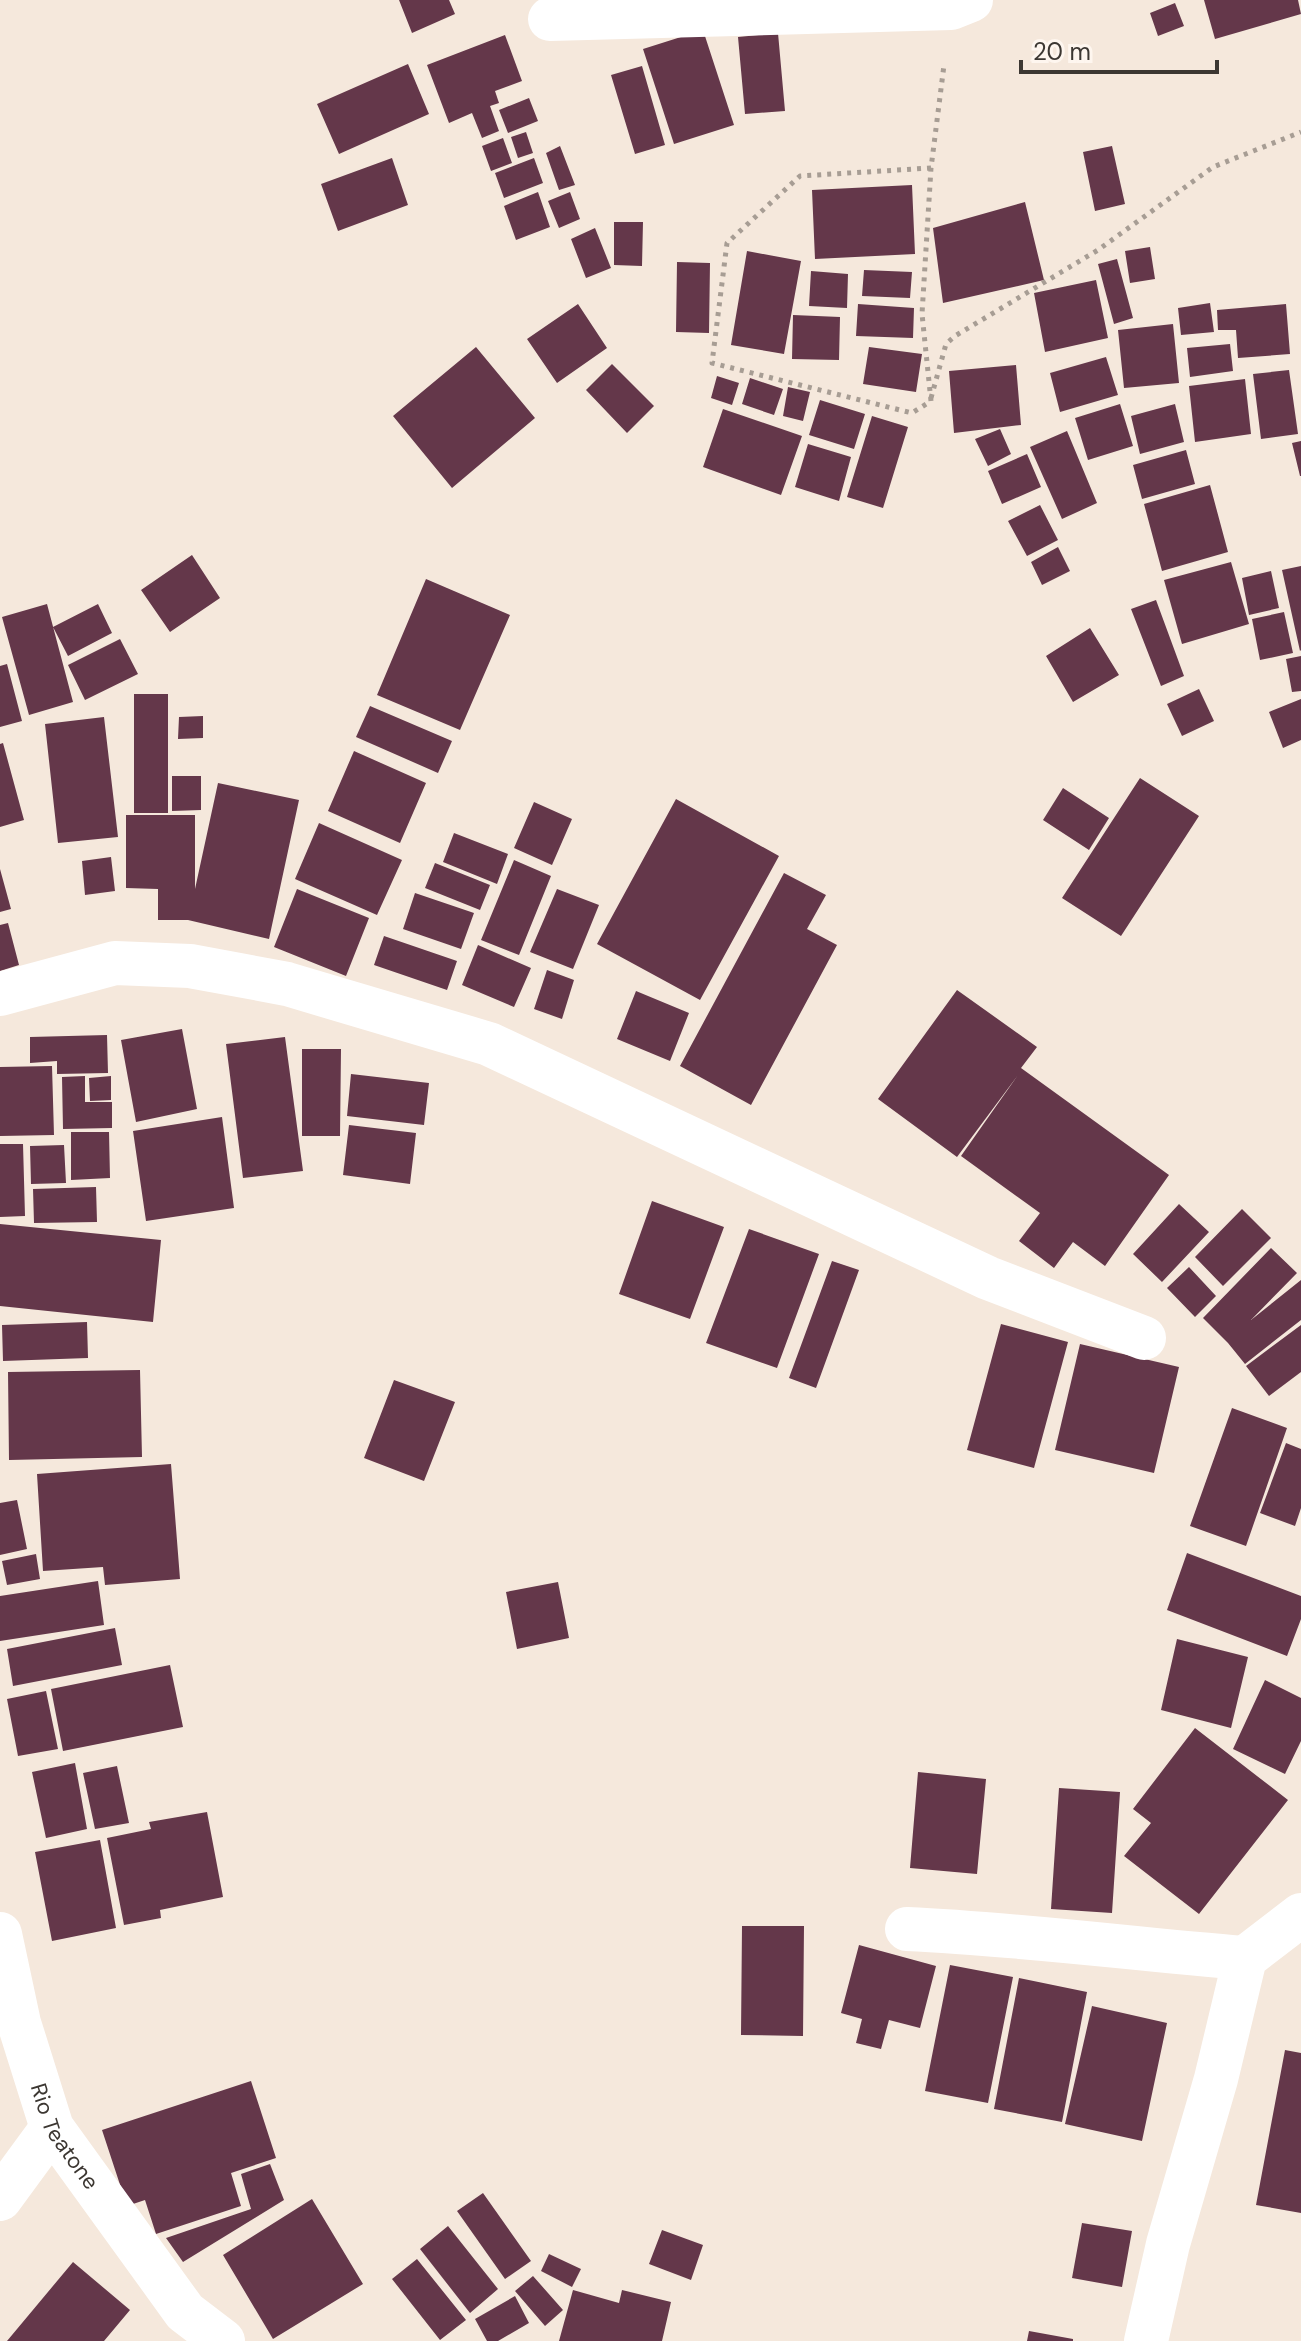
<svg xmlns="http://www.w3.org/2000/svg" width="1301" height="2341" font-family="'DM Sans',sans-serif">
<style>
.building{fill:#64374a}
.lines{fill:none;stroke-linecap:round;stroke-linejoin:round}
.path{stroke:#a79d94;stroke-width:5;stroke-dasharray:4 6;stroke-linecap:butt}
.minor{stroke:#fff;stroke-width:44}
.labels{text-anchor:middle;stroke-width:8;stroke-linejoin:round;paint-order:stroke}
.street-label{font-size:22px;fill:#3c3732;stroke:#fef6ef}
</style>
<rect width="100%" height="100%" fill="#f5e8dc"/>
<path class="building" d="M 399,0 L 449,0 L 455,14 L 412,33 Z
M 1204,0 L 1298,0 L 1301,14 L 1215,39 Z
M 1175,3 L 1184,26 L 1158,36 L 1150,13 Z
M 703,30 L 734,125 L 674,144 L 643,49 Z
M 778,33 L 785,111 L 745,114 L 738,37 Z
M 505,35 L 522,81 L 495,91 L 499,103 L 490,106 L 499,131 L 482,138 L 472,113 L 449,123 L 427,65 Z
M 408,64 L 429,114 L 339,154 L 317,104 Z
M 642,66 L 665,145 L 635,154 L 611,75 Z
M 529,98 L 538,121 L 508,133 L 499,110 Z
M 526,132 L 533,153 L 518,158 L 511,137 Z
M 503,138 L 512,163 L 491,171 L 482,146 Z
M 560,146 L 575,185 L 559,190 L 546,153 Z
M 1112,146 L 1125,204 L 1095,211 L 1083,152 Z
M 392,158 L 408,205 L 338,231 L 321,184 Z
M 534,158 L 543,183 L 504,198 L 495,173 Z
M 912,185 L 915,254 L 815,259 L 812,190 Z
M 538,192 L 550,227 L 516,240 L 504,206 Z
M 570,192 L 580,219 L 559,228 L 548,201 Z
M 1025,202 L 1044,280 L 943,303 L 933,228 Z
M 614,222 L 643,222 L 642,266 L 614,265 Z
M 595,228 L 611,268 L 586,278 L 571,239 Z
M 1150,247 L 1155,279 L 1130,283 L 1125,251 Z
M 747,251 L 801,261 L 784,354 L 731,345 Z
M 1117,259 L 1133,318 L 1114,324 L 1098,264 Z
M 677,262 L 710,263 L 709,333 L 676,332 Z
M 864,270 L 912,272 L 910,298 L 862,296 Z
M 811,271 L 848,274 L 847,308 L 809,306 Z
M 1096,280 L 1108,338 L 1045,352 L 1034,293 Z
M 1210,303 L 1214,332 L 1181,335 L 1178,308 Z
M 578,304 L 607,348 L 557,383 L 527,339 Z
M 858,304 L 914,308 L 913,338 L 856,336 Z
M 1286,304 L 1290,354 L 1238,358 L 1236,330 L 1218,330 L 1217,310 Z
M 793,315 L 840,317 L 839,360 L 792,359 Z
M 1173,324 L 1179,383 L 1124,388 L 1118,330 Z
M 1230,344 L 1233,371 L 1190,377 L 1187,348 Z
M 476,347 L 535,418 L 452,488 L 393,416 Z
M 869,347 L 922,354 L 916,392 L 863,384 Z
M 1106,357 L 1118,395 L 1060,412 L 1050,373 Z
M 612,364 L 654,406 L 627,433 L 586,390 Z
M 1016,365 L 1021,425 L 954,433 L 949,371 Z
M 1289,370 L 1298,434 L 1261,439 L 1253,374 Z
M 717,376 L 739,383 L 732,405 L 711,398 Z
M 750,378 L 783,389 L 774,415 L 742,404 Z
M 1245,379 L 1251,434 L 1195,442 L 1189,386 Z
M 788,387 L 810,392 L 803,421 L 783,416 Z
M 820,400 L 865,414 L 854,449 L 809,435 Z
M 1120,404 L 1133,446 L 1088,460 L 1075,418 Z
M 1175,404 L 1184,442 L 1140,454 L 1131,416 Z
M 723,409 L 802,436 L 781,495 L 703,467 Z
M 872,416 L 908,427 L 883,508 L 847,497 Z
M 1000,429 L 1011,454 L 988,466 L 975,439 Z
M 1067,431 L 1097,503 L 1062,519 L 1030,447 Z
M 1301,441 L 1301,476 L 1300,476 L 1292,443 Z
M 808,444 L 851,457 L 839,501 L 795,487 Z
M 1186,450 L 1195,484 L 1142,499 L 1133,465 Z
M 1027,454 L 1041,487 L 1002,504 L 988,471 Z
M 1210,485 L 1228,552 L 1162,571 L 1144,504 Z
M 1040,505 L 1058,540 L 1027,556 L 1008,521 Z
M 1058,547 L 1070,571 L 1042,585 L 1031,562 Z
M 192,555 L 220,598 L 170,632 L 141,590 Z
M 1231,562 L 1249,624 L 1182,644 L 1164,580 Z
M 1301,566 L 1301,650 L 1300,651 L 1282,570 Z
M 1271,571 L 1279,608 L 1249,615 L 1242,578 Z
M 426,579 L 510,615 L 460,730 L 377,695 Z
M 1156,600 L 1184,676 L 1161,686 L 1131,609 Z
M 47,604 L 73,702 L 29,715 L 2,617 Z
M 98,604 L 112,633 L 68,656 L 53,627 Z
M 1284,612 L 1293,653 L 1260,660 L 1252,619 Z
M 1090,628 L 1119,675 L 1073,702 L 1046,656 Z
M 120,639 L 138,674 L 85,700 L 68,665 Z
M 1301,656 L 1301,691 L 1292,692 L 1286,659 Z
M 7,664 L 22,721 L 0,727 L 0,666 Z
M 1199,689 L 1214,721 L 1182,736 L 1167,704 Z
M 134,694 L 168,694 L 168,813 L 134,813 Z
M 1301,699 L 1301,740 L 1283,748 L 1269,712 Z
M 370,706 L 452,741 L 438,773 L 356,737 Z
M 203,716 L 203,738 L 178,739 L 179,717 Z
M 104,717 L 118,837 L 58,843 L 45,724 Z
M 3,743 L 24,820 L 0,827 L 0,744 Z
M 354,751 L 426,783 L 400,843 L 328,811 Z
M 172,776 L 201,776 L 201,810 L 172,811 Z
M 1140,778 L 1199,816 L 1121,936 L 1062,898 Z
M 218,783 L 299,800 L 269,939 L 188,920 L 158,920 L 158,889 L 126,888 L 126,815 L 195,815 L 195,889 Z
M 1063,788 L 1109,818 L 1089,850 L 1043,820 Z
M 676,799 L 779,856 L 700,1000 L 597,944 Z
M 534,802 L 572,819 L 552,865 L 514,848 Z
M 319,823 L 402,860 L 377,915 L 295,879 Z
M 454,833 L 508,854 L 497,884 L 443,862 Z
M 111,857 L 115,891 L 85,895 L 82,861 Z
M 514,860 L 551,876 L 519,955 L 481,940 Z
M 435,863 L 490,885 L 480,910 L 425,888 Z
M 0,869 L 11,909 L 0,912 Z
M 784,873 L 826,895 L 807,929 L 837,945 L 751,1105 L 680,1066 Z
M 297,889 L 369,918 L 346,976 L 274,947 Z
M 557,889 L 599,905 L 573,969 L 530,952 Z
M 415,893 L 474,913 L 461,949 L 403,929 Z
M 8,923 L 19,965 L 0,971 L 0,925 Z
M 384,936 L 457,961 L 447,990 L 374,965 Z
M 478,945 L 531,968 L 514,1007 L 462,985 Z
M 547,970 L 574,980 L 562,1019 L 534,1009 Z
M 957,990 L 1037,1047 L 1021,1068 L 1169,1175 L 1105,1266 L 1073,1242 L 1054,1268 L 1019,1241 L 1040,1213 L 961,1156 L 1018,1075 L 957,1157 L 878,1099 Z
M 636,991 L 689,1013 L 670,1061 L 617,1039 Z
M 182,1029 L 197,1109 L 136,1122 L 121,1040 Z
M 107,1035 L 108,1073 L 57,1074 L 57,1061 L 30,1063 L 30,1037 Z
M 285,1037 L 303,1171 L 243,1178 L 226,1044 Z
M 302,1049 L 341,1049 L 340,1136 L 302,1136 Z
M 52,1066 L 54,1135 L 0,1136 L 0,1067 Z
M 351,1074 L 429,1083 L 424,1125 L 347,1116 Z
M 85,1076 L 85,1102 L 112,1102 L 112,1128 L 63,1129 L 62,1077 Z
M 111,1076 L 111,1100 L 90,1101 L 89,1078 Z
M 222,1117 L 234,1208 L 146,1221 L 133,1131 Z
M 349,1125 L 416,1133 L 410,1184 L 343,1175 Z
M 71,1132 L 109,1132 L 110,1178 L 71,1180 Z
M 0,1144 L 23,1144 L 25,1216 L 0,1217 Z
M 64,1145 L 66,1183 L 31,1184 L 30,1146 Z
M 96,1187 L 97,1222 L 34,1223 L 33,1189 Z
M 652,1201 L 724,1227 L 690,1319 L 619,1294 Z
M 1179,1204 L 1209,1232 L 1162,1282 L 1133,1254 Z
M 1242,1209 L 1271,1238 L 1223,1286 L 1195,1257 Z
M 0,1224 L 161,1240 L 153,1322 L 0,1306 Z
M 749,1229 L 819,1254 L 777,1368 L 706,1343 Z
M 1271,1248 L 1297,1273 L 1251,1320 L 1301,1280 L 1301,1320 L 1245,1364 L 1228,1343 L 1203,1318 Z
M 832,1261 L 859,1270 L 816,1388 L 789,1378 Z
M 1189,1267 L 1216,1296 L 1195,1317 L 1167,1288 Z
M 87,1322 L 88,1358 L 3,1361 L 2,1325 Z
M 1001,1324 L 1068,1342 L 1034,1468 L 967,1450 Z
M 1301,1325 L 1301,1372 L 1269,1396 L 1246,1366 Z
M 1080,1344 L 1179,1367 L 1154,1473 L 1055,1450 Z
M 140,1370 L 142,1457 L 9,1460 L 8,1372 Z
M 394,1380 L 455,1402 L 424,1481 L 364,1458 Z
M 1232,1408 L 1287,1428 L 1246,1546 L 1190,1526 Z
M 1286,1443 L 1301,1449 L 1301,1508 L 1295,1526 L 1260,1513 Z
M 171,1464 L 180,1579 L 105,1585 L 103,1567 L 43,1571 L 37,1474 Z
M 17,1500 L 27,1549 L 0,1555 L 0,1503 Z
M 1187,1553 L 1301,1596 L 1301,1619 L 1287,1656 L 1167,1610 Z
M 36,1554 L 40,1579 L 7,1585 L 2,1561 Z
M 98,1581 L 104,1625 L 0,1641 L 0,1596 Z
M 558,1582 L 569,1638 L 517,1649 L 506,1592 Z
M 115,1628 L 122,1665 L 13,1686 L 7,1649 Z
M 1177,1639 L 1248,1657 L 1231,1728 L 1161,1710 Z
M 170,1665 L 183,1727 L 63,1751 L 51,1689 Z
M 1265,1680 L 1301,1698 L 1301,1741 L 1285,1774 L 1233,1749 Z
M 46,1691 L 58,1749 L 18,1756 L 7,1699 Z
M 1195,1728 L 1288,1800 L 1199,1914 L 1124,1856 L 1151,1823 L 1133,1809 Z
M 75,1763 L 87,1829 L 46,1838 L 32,1772 Z
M 117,1766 L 129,1823 L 95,1829 L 83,1773 Z
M 918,1772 L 986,1779 L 977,1874 L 910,1868 Z
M 1059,1788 L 1120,1792 L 1112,1913 L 1051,1909 Z
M 207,1812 L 223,1897 L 160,1910 L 161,1918 L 124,1925 L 107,1838 L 151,1829 L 149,1822 Z
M 100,1840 L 116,1928 L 52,1941 L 35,1852 Z
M 742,1926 L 804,1926 L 803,2036 L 741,2035 Z
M 859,1945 L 936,1966 L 920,2028 L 889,2020 L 881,2049 L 856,2043 L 862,2019 L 841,2013 Z
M 950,1965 L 1013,1977 L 988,2103 L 925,2091 Z
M 1019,1978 L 1087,1992 L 1062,2122 L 994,2109 Z
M 1092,2006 L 1167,2023 L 1142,2141 L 1065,2124 Z
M 1285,2050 L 1301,2053 L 1301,2213 L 1256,2205 Z
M 251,2081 L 276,2158 L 231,2173 L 241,2206 L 156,2234 L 145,2200 L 127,2206 L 102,2130 Z
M 270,2164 L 284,2200 L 183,2262 L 166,2238 L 251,2209 L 241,2174 Z
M 483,2193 L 531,2261 L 505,2279 L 457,2211 Z
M 312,2199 L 363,2284 L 273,2339 L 223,2255 Z
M 1082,2223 L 1132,2231 L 1122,2287 L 1072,2278 Z
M 448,2226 L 498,2289 L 470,2313 L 420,2249 Z
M 662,2230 L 703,2245 L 691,2280 L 649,2264 Z
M 549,2254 L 581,2269 L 572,2287 L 541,2271 Z
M 417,2259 L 466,2320 L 440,2340 L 392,2279 Z
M 73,2262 L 130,2310 L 104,2341 L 7,2341 Z
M 533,2276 L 563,2310 L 545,2326 L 515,2291 Z
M 573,2290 L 619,2303 L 622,2290 L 671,2302 L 662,2341 L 559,2341 Z
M 515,2296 L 529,2323 L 498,2341 L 487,2341 L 475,2319 Z
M 1029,2331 L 1073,2339 L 1073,2341 L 1027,2341 Z"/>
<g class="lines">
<path class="path" d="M 931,168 L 800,176 L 727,243 L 712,363 L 912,413 L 931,401 L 922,314 L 931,168 L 944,65
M 931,398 L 946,344 L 955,336 L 1098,250 L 1213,167 L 1301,132"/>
<g class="minor">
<path d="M 550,19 L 951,8 L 971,0"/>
<path d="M 0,994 L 115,963 L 190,966 L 287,984 L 489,1044 L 988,1278 L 1144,1338"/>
<path d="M 907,1929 C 1020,1934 1132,1949 1245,1958"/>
<path id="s1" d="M 0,1934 L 19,2023 L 52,2128 L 185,2312 L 223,2341"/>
<path d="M 0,2199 L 52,2128"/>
<path d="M 1146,2341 L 1168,2244 L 1216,2079 L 1245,1958 L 1301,1915"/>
</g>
</g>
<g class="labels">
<g class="street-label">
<text dy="8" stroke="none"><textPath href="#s1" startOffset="214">Rio Teatone</textPath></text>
</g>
</g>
<path d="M1021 60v12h196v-12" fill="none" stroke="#3c3732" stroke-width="4"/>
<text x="1033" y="60" font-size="24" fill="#3c3732" stroke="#fef6ef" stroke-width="6" paint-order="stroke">20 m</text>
</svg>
